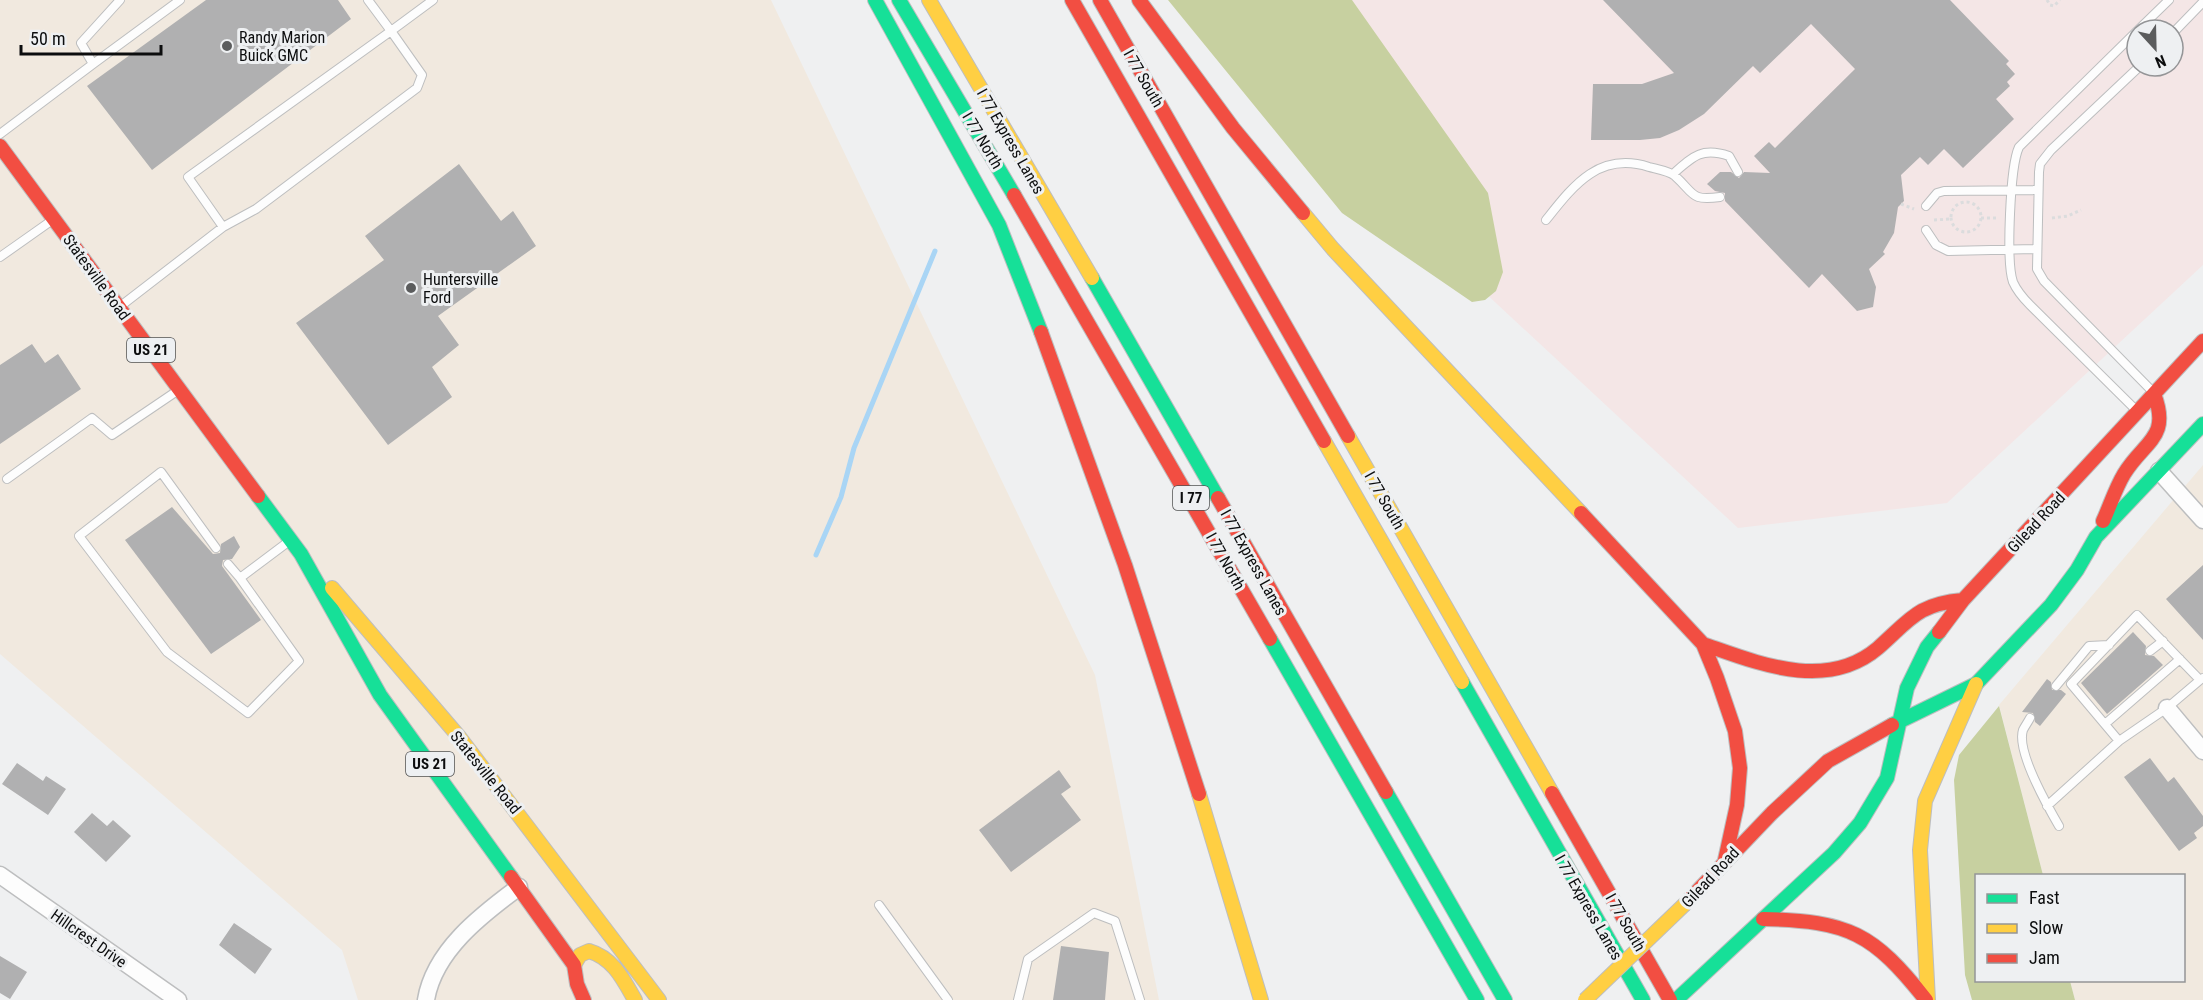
<svg xmlns="http://www.w3.org/2000/svg" width="2203" height="1000" font-family="'Roboto Condensed',sans-serif">
<style>
.commercial{fill:#f1e9df}
.medical{fill:#f4e6e6;fill-rule:evenodd}
.forest{fill:#c7d0a0}
.lines{fill:none;stroke-linecap:round;stroke-linejoin:round}
.stream{stroke:#a9d5f5;stroke-width:5}
.building{fill:#b0b0b1}
.lane-casing{stroke:#bdbebf;stroke-width:10}
.street-casing{stroke:#bdbebf;stroke-width:19}
.fast-casing{stroke:#bdbebf;stroke-width:16}
.slow-casing{stroke:#bdbebf;stroke-width:16}
.jam-casing{stroke:#bdbebf;stroke-width:16}
.path{stroke:#dbdcdd;stroke-width:3;stroke-dasharray:3 3;stroke-linecap:butt}
.lane{stroke:#fdfdfd;stroke-width:8}
.street{stroke:#fdfdfd;stroke-width:16}
.fast{stroke:#16e098;stroke-width:14}
.slow{stroke:#ffcf43;stroke-width:14}
.jam{stroke:#f24e42;stroke-width:14}
.slow-bridge-casing{stroke:#bdbebf;stroke-width:16;stroke-linecap:butt}
.slow-bridge{stroke:#ffcf43;stroke-width:14}
.poi-dot{fill:#5b5c5d;stroke:#eef0f2;stroke-width:2}
.labels{text-anchor:middle;stroke-width:6;stroke-linejoin:round;paint-order:stroke}
.shield{fill:#eef0f2;stroke:#505152;stroke-width:1.5}
.shield-label{font-size:15px;font-weight:bold;fill:#0c0d0e}
.poi-label{font-size:16px;fill:#0c0d0e;stroke:#eef0f2;text-anchor:start}
.street-label{font-size:16px;fill:#0c0d0e;stroke:#eef0f2}
</style>
<rect width="100%" height="100%" fill="#eff0f1"/>
<path class="commercial" d="M 0,0 L 771,0 L 1095,675 L 1159,1000 L 358,1000 L 342,950 L 0,654 Z
M 2203,465 L 2203,1000 L 2075,1000 L 2070,981 L 2184,980 L 2184,876 L 2043,875 L 1999,705 Z"/>
<path class="medical" d="M 1249,0 L 2203,0 L 2203,265 L 1947,503 L 1738,528 L 1453,263 ZM 2137,30 L 2173,30 L 2173,66 L 2137,66 Z"/>
<path class="forest" d="M 1168,0 L 1352,0 L 1488,193 L 1503,272 L 1496,291 L 1485,300 L 1472,302 L 1342,213 Z
M 1999,706 L 2043,875 L 1976,876 L 1976,980 L 2070,981 L 2075,1000 L 1972,1000 L 1965,975 L 1954,780 L 1959,755 Z"/>
<g class="lines">
<path class="stream" d="M 816,555 L 841,497 L 854,448 L 935,251"/>
</g>
<path class="building" d="M 206,0 L 338,0 L 351,19 L 152,170 L 87,86 Z
M 1603,0 L 1950,0 L 2009,61 L 2006,64 L 2015,74 L 2007,82 L 2010,86 L 1996,99 L 2014,119 L 1963,168 L 1944,149 L 1928,165 L 1920,157 L 1901,175 L 1904,201 L 1898,207 L 1894,233 L 1883,252 L 1885,254 L 1869,269 L 1876,287 L 1873,307 L 1857,311 L 1822,274 L 1809,288 L 1725,201 L 1725,193 L 1715,191 L 1707,184 L 1720,172 L 1731,172 L 1739,178 L 1744,172 L 1770,173 L 1754,156 L 1769,142 L 1775,148 L 1855,69 L 1811,24 L 1760,73 L 1753,66 L 1704,114 L 1679,130 L 1660,138 L 1640,140 L 1591,140 L 1593,84 L 1642,84 L 1674,73 Z
M 459,164 L 501,221 L 513,211 L 536,246 L 438,316 L 459,345 L 432,367 L 452,397 L 388,445 L 296,323 L 384,260 L 365,236 Z
M 32,344 L 45,363 L 58,354 L 81,389 L 0,444 L 0,365 Z
M 172,507 L 213,554 L 220,553 L 221,544 L 234,536 L 240,547 L 232,559 L 223,560 L 222,566 L 261,620 L 211,654 L 125,540 Z
M 2203,565 L 2203,640 L 2166,599 Z
M 2133,632 L 2146,646 L 2145,655 L 2154,656 L 2163,665 L 2107,714 L 2081,683 Z
M 2047,679 L 2051,682 L 2052,690 L 2061,690 L 2066,694 L 2040,726 L 2035,722 L 2033,713 L 2022,712 Z
M 2150,758 L 2168,782 L 2174,777 L 2203,816 L 2203,826 L 2194,833 L 2197,838 L 2179,851 L 2124,777 Z
M 17,763 L 43,781 L 46,776 L 66,789 L 48,815 L 2,784 Z
M 1059,770 L 1071,787 L 1061,794 L 1081,820 L 1011,872 L 979,830 Z
M 92,813 L 107,826 L 113,820 L 131,836 L 106,862 L 74,832 Z
M 234,923 L 272,949 L 255,974 L 219,945 Z
M 1061,946 L 1109,952 L 1105,1000 L 1053,1000 Z
M 0,956 L 27,972 L 10,999 L 0,993 Z"/>
<g class="lines">
<g class="lane-casing">
<path id="lane" d="M 2138,30 L 2169,0
M 2173,33 L 2203,2
M 93,64 L 180,0
M 2140,66 L 2051,150 L 2040,164 L 2039,172 L 2037,269 L 2044,281 L 2152,391
M 0,134 L 93,64 L 81,43 L 120,0
M 1673,174 C 1693,156 1702,147 1729,156 L 1738,172
M 1926,206 L 1937,193 L 1944,191 L 2038,190
M 1546,220 C 1573,186 1599,151 1649,167 C 1656,169 1669,171 1675,176 C 1695,194 1690,201 1720,197
M 223,227 L 188,177 L 391,31 L 368,0
M 1926,230 L 1936,245 L 1948,251 L 2037,249
M 0,257 L 51,221
M 122,305 L 223,227 L 256,209 L 417,88 L 422,75 L 391,31 L 433,0
M 2136,410 L 2030,305 C 2023,298 2017,291 2013,282 C 2006,262 2010,166 2019,147 L 2137,31
M 7,479 L 92,418 L 112,435 L 177,391
M 216,548 L 161,472 L 79,536 L 167,652 L 248,713 L 299,661 L 240,578 L 288,542
M 228,564 L 240,578
M 2150,651 L 2163,641
M 2200,680 L 2137,615 L 2071,684 L 2119,741 L 2167,708 L 2200,680 L 2203,678
M 2056,686 L 2089,646 L 2109,645
M 2030,718 C 2028,722 2025,726 2023,730 C 2016,751 2048,807 2059,826
M 2105,724 L 2180,659
M 2047,806 L 2119,741
M 879,905 L 948,1000
M 1018,1000 L 1028,959 L 1094,913 L 1115,921 L 1140,1000"/>
</g>
<g class="street-casing">
<path id="street" d="M 2159,471 L 2203,520
M 2167,708 L 2203,751
M 0,875 L 178,1000
M 426,1000 C 434,951 481,915 519,887"/>
</g>
<g class="fast-casing">
<path id="fast" d="M 875,0 L 999,225 L 1041,332
M 899,0 L 1014,195
M 1092,278 L 1218,498
M 258,496 L 301,554 L 380,695 L 511,877
M 1270,639 L 1477,1000
M 1462,682 L 1643,1000
M 1892,725 L 1976,684 L 2051,605 L 2077,570 L 2096,537 L 2203,424
M 1386,792 L 1505,1000
M 1676,1000 L 1834,853 L 1860,823 L 1887,778 L 1907,688 L 1927,647 L 1939,632"/>
</g>
<g class="slow-casing">
<path id="slow" d="M 929,0 L 1092,278
M 1303,213 L 1333,249 L 1581,513
M 1348,436 L 1552,793
M 1324,441 L 1462,682
M 332,588 L 460,738 L 659,1000
M 1199,794 L 1261,1000
M 574,965 L 580,955 L 589,951 C 613,958 623,979 635,1000
M 1928,1000 L 1920,850 L 1925,801 L 1976,684"/>
</g>
<g class="jam-casing">
<path id="jam" d="M 1072,0 L 1324,441
M 1100,0 L 1348,436
M 1139,0 L 1233,128 L 1303,213
M 0,146 L 258,496
M 1014,195 L 1270,639
M 1041,332 L 1125,565 L 1199,794
M 1218,498 L 1386,792
M 1581,513 L 1703,644 L 1717,678 L 1735,731 L 1740,768 L 1737,805 L 1725,860
M 2103,521 C 2110,506 2115,489 2124,474 C 2144,441 2171,438 2154,394
M 1939,632 L 1963,600 L 2203,341
M 1703,644 C 1758,663 1826,692 1878,648 C 1910,620 1917,604 1963,600
M 1552,793 L 1670,1000
M 511,877 L 574,965 L 577,984 L 584,1000
M 1685,904 L 1772,813 L 1828,761 L 1892,725
M 1763,919 C 1849,921 1873,933 1926,1000"/>
</g>
<path class="path" d="M 2047,0 L 2050,5 L 2054,6 L 2060,0
M1951 217a15 15 0 1 1 30 0a15 15 0 1 1-30 0Z
M 1901,204 L 1914,209
M 1981,218 L 1997,218
M 2052,218 L 2068,216 L 2081,210
M 1934,220 L 1950,219"/>
<use href="#lane" class="lane"/>
<use href="#street" class="street"/>
<use href="#fast" class="fast"/>
<use href="#slow" class="slow"/>
<use href="#jam" class="jam"/>
<g class="slow-bridge-casing">
<path id="slow-bridge" d="M 1585,1000 L 1685,904"/>
</g>
<use href="#slow-bridge" class="slow-bridge"/>
</g>
<g class="poi-dot">
<circle cx="227" cy="46" r="6"/>
<circle cx="411" cy="288" r="6"/>
</g>
<g class="labels">
<g class="shield">
<rect x="127" y="338" width="48" height="24" rx="4.5"/>
<rect x="1173" y="486" width="36" height="24" rx="4.5"/>
<rect x="406" y="752" width="48" height="24" rx="4.5"/>
</g>
<g class="shield-label">
<text x="151" y="355">US 21</text>
<text x="1191" y="503">I 77</text>
<text x="430" y="769">US 21</text>
</g>
<g class="poi-label">
<text x="239" y="43">Randy Marion<tspan x="239" dy="18">Buick GMC</tspan></text>
<text x="423" y="285">Huntersville<tspan x="423" dy="18">Ford</tspan></text>
</g>
<g class="street-label">
<text transform="translate(1144 78) rotate(60)" y="6">I 77 South</text>
<text transform="translate(983 140) rotate(59)" y="6">I 77 North</text>
<text transform="translate(1011 141) rotate(60)" y="6">I 77 Express Lanes</text>
<text transform="translate(97 277) rotate(54)" y="6">Statesville Road</text>
<text transform="translate(1385 500) rotate(60)" y="6">I 77 South</text>
<text transform="translate(2036 522) rotate(-47)" y="6">Gilead Road</text>
<text transform="translate(1226 561) rotate(61)" y="6">I 77 North</text>
<text transform="translate(1254 562) rotate(61)" y="6">I 77 Express Lanes</text>
<text transform="translate(486 772) rotate(51)" y="6">Statesville Road</text>
<text transform="translate(1710 877) rotate(-47)" y="6">Gilead Road</text>
<text transform="translate(1589 907) rotate(60)" y="6">I 77 Express Lanes</text>
<text transform="translate(1626 922) rotate(60)" y="6">I 77 South</text>
<text transform="translate(89 938) rotate(35)" y="6">Hillcrest Drive</text>
</g>
</g>
<rect x="1975" y="874" width="210" height="108" fill="#eef0f2" stroke="#949597" stroke-width="1.5"/>
<rect x="1987" y="894" width="30" height="9" fill="#16e098" stroke="#949597" stroke-width="1.5"/>
<text x="2029" y="904" font-size="18" fill="#0c0d0e">Fast</text>
<rect x="1987" y="924" width="30" height="9" fill="#ffcf43" stroke="#949597" stroke-width="1.5"/>
<text x="2029" y="934" font-size="18" fill="#0c0d0e">Slow</text>
<rect x="1987" y="954" width="30" height="9" fill="#f24e42" stroke="#949597" stroke-width="1.5"/>
<text x="2029" y="964" font-size="18" fill="#0c0d0e">Jam</text>
<g transform="translate(2155 48) rotate(158)"><circle r="28" fill="#eef0f2" stroke="#949597" stroke-width="1.5"/>
<path d="M0-4.5L10 22L0 15L-10 22Z" fill="#5b5c5d"/>
<text y="-9" font-size="16" font-weight="bold" text-anchor="middle" fill="#0c0d0e">N</text>
</g>
<path d="M21 45v9h140v-9" fill="none" stroke="#0c0d0e" stroke-width="3"/>
<text x="30" y="45" font-size="18" fill="#0c0d0e" stroke="#eef0f2" stroke-width="4.5" paint-order="stroke">50 m</text>
</svg>
